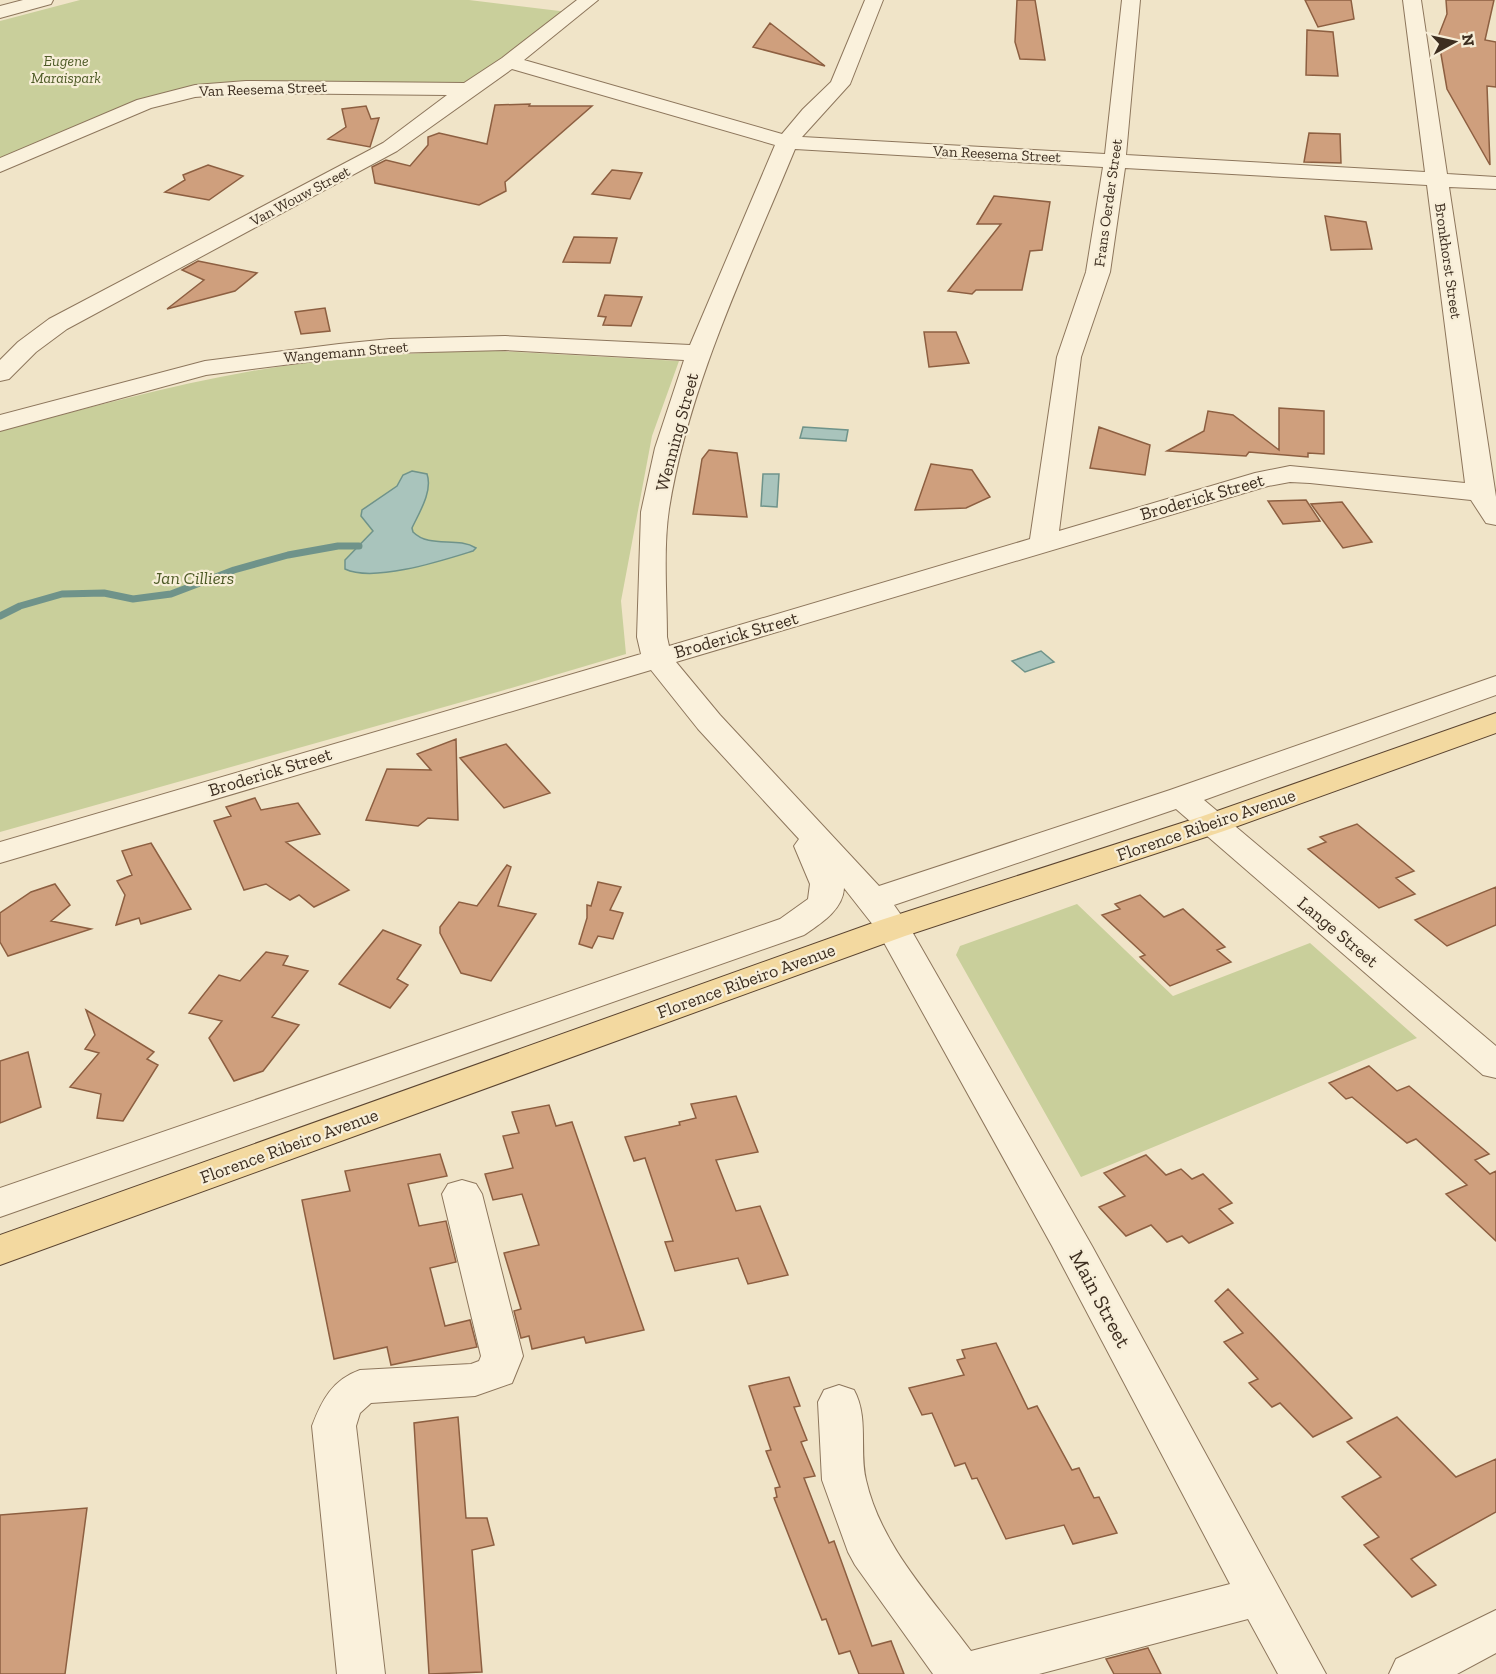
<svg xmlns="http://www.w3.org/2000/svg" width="1496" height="1674" font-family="'Zilla Slab',serif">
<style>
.green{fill:#c9cf9b}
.water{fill:#a9c4bc;stroke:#6f938a;stroke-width:1.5}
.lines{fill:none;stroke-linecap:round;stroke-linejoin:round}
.stream{stroke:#6f938a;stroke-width:7}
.building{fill:#cf9f7d;stroke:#8d5f41;stroke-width:1.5}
.minor-casing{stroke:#8d765c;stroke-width:2}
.major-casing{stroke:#5b4430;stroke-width:2}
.minor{fill:#faf1dc;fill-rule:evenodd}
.major{fill:#f3d9a0;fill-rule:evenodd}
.labels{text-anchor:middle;stroke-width:4.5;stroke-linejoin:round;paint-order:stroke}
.far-park-label{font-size:15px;font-style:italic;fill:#4d5a26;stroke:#f7eed8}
.far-street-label{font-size:15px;fill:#3d2e20;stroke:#f7eed8}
.street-label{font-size:18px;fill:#3d2e20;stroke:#f7eed8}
.park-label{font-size:18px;font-style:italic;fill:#4d5a26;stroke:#f7eed8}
.near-street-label{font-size:21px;fill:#3d2e20;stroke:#f7eed8}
</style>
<rect width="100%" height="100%" fill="#f0e4c8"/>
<path class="green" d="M 80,0 L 469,0 L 576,13 L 471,88 L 222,85 L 57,138 L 0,162 L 0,21 Z
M 479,350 L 679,361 L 652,436 L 621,601 L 626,654 L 501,691 L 0,832 L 0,431 C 84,409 167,386 252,371 C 327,358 403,354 479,350 Z
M 1077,904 L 1173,996 L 1310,943 L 1417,1038 L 1081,1177 L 956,955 L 960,946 Z"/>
<path class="water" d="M 803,427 L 848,430 L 846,441 L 800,438 Z
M 412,471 L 427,474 C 433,491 419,513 412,528 L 413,532 C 430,549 457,536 476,548 L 473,551 C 444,560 374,583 345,569 L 345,560 L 373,531 L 361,516 L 362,510 L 397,486 L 403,475 Z
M 763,474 L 779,474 L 777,507 L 761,506 Z
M 1041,651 L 1054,662 L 1025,672 L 1012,661 Z"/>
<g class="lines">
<path class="stream" d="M 0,616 L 20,606 L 62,594 L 104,593 L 133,599 L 171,594 L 234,570 L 288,555 L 338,546 L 359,546"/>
</g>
<path class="building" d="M 1017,0 L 1035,0 L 1045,60 L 1020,59 L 1015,42 Z
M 1305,0 L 1351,0 L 1354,19 L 1318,27 Z
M 1446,0 L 1494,0 L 1485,40 L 1496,42 L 1496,87 L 1487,86 L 1490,165 L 1447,89 L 1438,37 L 1447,14 Z
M 770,23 L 825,66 L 753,47 Z
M 1307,30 L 1333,32 L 1338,76 L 1306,75 Z
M 530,104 L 529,106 L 592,106 L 505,182 L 506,191 L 479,205 L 375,183 L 372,167 L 386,160 L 410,166 L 428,145 L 428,137 L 439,133 L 487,144 L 495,105 Z
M 366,106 L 371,119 L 379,118 L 370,147 L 328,139 L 346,127 L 342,109 Z
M 1309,133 L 1340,134 L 1341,163 L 1304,162 Z
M 208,165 L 243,176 L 209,200 L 165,192 L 185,180 L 183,175 Z
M 612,170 L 642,173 L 630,199 L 592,194 Z
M 994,196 L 1050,202 L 1042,250 L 1030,251 L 1022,290 L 976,290 L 972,294 L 948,291 L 1001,224 L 977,224 Z
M 1325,216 L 1366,222 L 1372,249 L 1331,250 Z
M 574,237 L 617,238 L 610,263 L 563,262 Z
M 198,261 L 257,273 L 235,291 L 167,309 L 204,280 L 182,270 Z
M 605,295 L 642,297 L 631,326 L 603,325 L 606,317 L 598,316 Z
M 325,308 L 330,331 L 301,334 L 295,312 Z
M 924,332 L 956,332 L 969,363 L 929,367 Z
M 1279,408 L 1324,411 L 1324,454 L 1308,453 L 1308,457 L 1249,452 L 1246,456 L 1167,451 L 1204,431 L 1208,411 L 1233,415 L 1279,450 Z
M 1099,427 L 1150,445 L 1145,475 L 1090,468 Z
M 709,450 L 737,453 L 747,517 L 693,514 L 702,459 Z
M 931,464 L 972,470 L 990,497 L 966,508 L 915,510 Z
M 1306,500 L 1320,521 L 1283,524 L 1268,501 Z
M 1342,502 L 1372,542 L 1343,548 L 1311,504 Z
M 456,739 L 458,820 L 428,818 L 418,826 L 366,820 L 387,769 L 431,770 L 417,754 Z
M 506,744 L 550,793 L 504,808 L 460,758 Z
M 255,798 L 261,810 L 298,803 L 320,834 L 286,842 L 349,890 L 314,907 L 299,895 L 290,900 L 266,884 L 244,890 L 214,821 L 231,816 L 226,807 Z
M 1357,824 L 1414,871 L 1396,878 L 1415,894 L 1379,908 L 1308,849 L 1326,842 L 1320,837 Z
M 151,843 L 191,909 L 141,924 L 139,918 L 116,925 L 125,895 L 117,881 L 132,875 L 122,851 Z
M 507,865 L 511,867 L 498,906 L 536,914 L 491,981 L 461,973 L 440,933 L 440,927 L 459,902 L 477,906 Z
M 598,882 L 621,887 L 610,910 L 623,913 L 613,939 L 598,936 L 592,948 L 579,944 L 587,918 L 587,905 L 591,906 Z
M 55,884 L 70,905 L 51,921 L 91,929 L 8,956 L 0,942 L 0,913 L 31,892 Z
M 1496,887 L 1496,925 L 1447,946 L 1415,920 Z
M 1140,895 L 1164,917 L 1183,909 L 1225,947 L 1217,950 L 1231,962 L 1170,986 L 1140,957 L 1145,955 L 1102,915 L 1120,909 L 1115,904 Z
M 383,930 L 421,945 L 397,979 L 408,985 L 390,1008 L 339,984 Z
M 266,952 L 288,956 L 283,965 L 308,971 L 272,1017 L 299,1025 L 263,1071 L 234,1081 L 209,1038 L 222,1021 L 189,1013 L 219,975 L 240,981 Z
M 86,1010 L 154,1052 L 147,1059 L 158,1065 L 123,1121 L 97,1118 L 101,1094 L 70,1087 L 99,1053 L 85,1049 L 95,1035 Z
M 28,1052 L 41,1107 L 0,1123 L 0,1061 Z
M 1369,1066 L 1397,1091 L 1409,1086 L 1489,1154 L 1475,1160 L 1490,1174 L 1496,1171 L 1496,1241 L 1446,1194 L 1467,1185 L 1416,1139 L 1407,1143 L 1352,1097 L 1346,1099 L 1329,1083 Z
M 736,1096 L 758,1152 L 716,1160 L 736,1211 L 760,1206 L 788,1275 L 748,1284 L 738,1258 L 675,1271 L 665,1242 L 673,1241 L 645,1158 L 634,1161 L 625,1137 L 680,1125 L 679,1122 L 696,1118 L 691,1104 Z
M 549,1105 L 556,1126 L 572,1122 L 644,1330 L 586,1343 L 584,1337 L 532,1349 L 529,1336 L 521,1338 L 514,1311 L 521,1309 L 504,1253 L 539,1245 L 522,1194 L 493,1200 L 485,1174 L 513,1168 L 503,1136 L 519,1133 L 512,1112 Z
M 440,1154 L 447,1176 L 408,1184 L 419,1226 L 446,1221 L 456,1262 L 430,1268 L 445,1326 L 470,1320 L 477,1347 L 391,1365 L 387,1347 L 334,1359 L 302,1200 L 350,1191 L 345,1171 Z
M 1146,1155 L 1166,1175 L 1181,1169 L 1192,1179 L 1203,1174 L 1232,1203 L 1219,1209 L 1233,1223 L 1189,1243 L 1182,1236 L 1167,1242 L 1151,1225 L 1126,1236 L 1099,1207 L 1125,1196 L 1104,1173 Z
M 1228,1289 L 1352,1418 L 1313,1437 L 1280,1403 L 1272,1407 L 1249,1383 L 1258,1379 L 1224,1342 L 1243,1333 L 1215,1301 Z
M 996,1343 L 1028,1409 L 1037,1406 L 1072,1470 L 1079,1468 L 1094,1498 L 1099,1497 L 1117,1533 L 1073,1544 L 1064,1525 L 1006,1539 L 977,1478 L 972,1479 L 965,1463 L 955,1466 L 932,1413 L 922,1415 L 909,1388 L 964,1375 L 957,1360 L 965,1358 L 962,1350 Z
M 789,1377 L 800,1406 L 794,1407 L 807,1440 L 801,1442 L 815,1476 L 804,1478 L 829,1543 L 834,1541 L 872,1646 L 891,1641 L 904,1674 L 859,1674 L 850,1651 L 839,1654 L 826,1619 L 822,1620 L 774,1498 L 777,1497 L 775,1488 L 780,1487 L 766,1451 L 771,1450 L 749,1386 Z
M 458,1417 L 466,1518 L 487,1518 L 494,1545 L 472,1550 L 482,1672 L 429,1674 L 414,1423 Z
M 1397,1417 L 1456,1477 L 1496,1459 L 1496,1512 L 1411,1559 L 1436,1585 L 1412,1597 L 1364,1545 L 1379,1537 L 1342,1497 L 1381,1477 L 1347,1442 Z
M 87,1508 L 65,1674 L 0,1674 L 0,1515 Z
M 1148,1648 L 1161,1674 L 1114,1674 L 1106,1659 Z"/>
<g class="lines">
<g class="minor-casing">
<path id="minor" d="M 23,0 L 53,0 L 51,4 L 0,18 L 0,6 Z
M 577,0 L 598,0 L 524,60 L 782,134 L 803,109 L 831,82 L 865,0 L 883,0 L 850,84 L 802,137 L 1105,154 L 1122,0 L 1140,0 L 1126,155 L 1425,172 L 1403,0 L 1421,0 L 1447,174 L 1496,177 L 1496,189 L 1449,187 L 1496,497 L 1496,525 L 1486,523 L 1471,500 L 1310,483 L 1290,482 L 1268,486 L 676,662 L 720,715 L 879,886 L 1170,790 L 1496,676 L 1496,695 L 1204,800 L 1496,1046 L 1496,1078 L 1483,1075 L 1176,809 L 894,905 L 910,928 L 1092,1246 L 1326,1674 L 1278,1674 L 1248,1619 L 1039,1674 L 933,1674 L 855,1565 L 848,1552 L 822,1480 L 818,1402 L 824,1390 L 839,1385 L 854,1390 C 869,1417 859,1451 866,1480 C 881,1546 932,1598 971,1651 L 1230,1584 L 1052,1246 L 877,930 L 844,888 C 843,910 820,924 804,935 L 0,1217 L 0,1188 L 780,919 L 808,899 L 810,884 L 794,846 L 799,839 L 698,729 L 651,670 L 0,863 L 0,842 L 641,654 L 637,637 L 641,512 L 655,448 L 684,360 L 505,350 L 390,353 L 339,358 L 206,375 L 0,431 L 0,415 L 205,361 L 339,344 L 390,339 L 505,336 L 690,345 L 775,145 L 512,69 L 397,151 L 67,329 L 36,352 L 9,379 L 0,381 L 0,360 L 18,342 L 49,319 L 383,143 L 447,95 L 246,93 L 195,97 L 151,108 L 0,172 L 0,158 L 137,100 L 195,85 L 246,81 L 464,83 L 502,58 ZM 795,149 L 1103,167 L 1086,272 L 1057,357 L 1030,539 L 669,646 L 667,637 C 667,598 663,548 669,509 C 689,384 747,266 795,149 ZM 1125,168 L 1427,185 L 1465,483 L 1290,466 L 1255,473 L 1059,531 L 1081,357 L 1110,272 Z
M 462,1180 L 476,1184 L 482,1194 L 523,1356 L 512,1383 L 475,1396 L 371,1403 L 360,1413 L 356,1426 L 385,1674 L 337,1674 L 312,1426 C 322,1400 332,1380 360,1370 L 471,1364 L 479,1361 L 481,1356 L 442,1194 L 448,1184 Z
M 1496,1610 L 1496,1653 L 1457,1674 L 1389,1674 L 1396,1659 Z"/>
</g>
<g class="major-casing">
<path id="major" d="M 1496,713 L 1496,733 L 1224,831 L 905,936 L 0,1265 L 0,1235 L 881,920 L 1200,817 Z"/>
</g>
<use href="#minor" class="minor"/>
<use href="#major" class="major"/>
</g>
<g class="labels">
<g class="far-park-label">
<text x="66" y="66">Eugene<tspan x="66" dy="17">Maraispark</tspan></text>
</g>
<g class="far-street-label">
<text transform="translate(263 89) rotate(-2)" y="5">Van Reesema Street</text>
<text transform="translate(997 154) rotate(3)" y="5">Van Reesema Street</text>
<text transform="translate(300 196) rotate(-28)" y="5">Van Wouw Street</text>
<text transform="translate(1108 203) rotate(-82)" y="5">Frans Oerder Street</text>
<text transform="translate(1448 261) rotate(82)" y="5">Bronkhorst Street</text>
<text transform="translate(346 352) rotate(-5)" y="5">Wangemann Street</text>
</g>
<g class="street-label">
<text transform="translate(677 432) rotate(-75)" y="6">Wenning Street</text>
<text transform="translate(1202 497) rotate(-16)" y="6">Broderick Street</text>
<text transform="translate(736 635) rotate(-16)" y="6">Broderick Street</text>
<text transform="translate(270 772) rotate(-17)" y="6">Broderick Street</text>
<text transform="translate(1206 825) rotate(-19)" y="6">Florence Ribeiro Avenue</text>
<text transform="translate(1338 932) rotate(40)" y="6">Lange Street</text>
<text transform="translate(746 981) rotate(-20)" y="6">Florence Ribeiro Avenue</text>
<text transform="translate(289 1146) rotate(-20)" y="6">Florence Ribeiro Avenue</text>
</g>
<g class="park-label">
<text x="194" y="584">Jan Cilliers</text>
</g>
<g class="near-street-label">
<text transform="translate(1100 1299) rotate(62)" y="7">Main Street</text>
</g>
</g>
<g transform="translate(1454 42) rotate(82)" stroke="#f7eed8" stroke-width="4.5" paint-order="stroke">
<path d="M0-4.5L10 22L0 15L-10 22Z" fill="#3d2e20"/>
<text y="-9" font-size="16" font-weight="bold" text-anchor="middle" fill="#3d2e20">N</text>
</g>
</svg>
